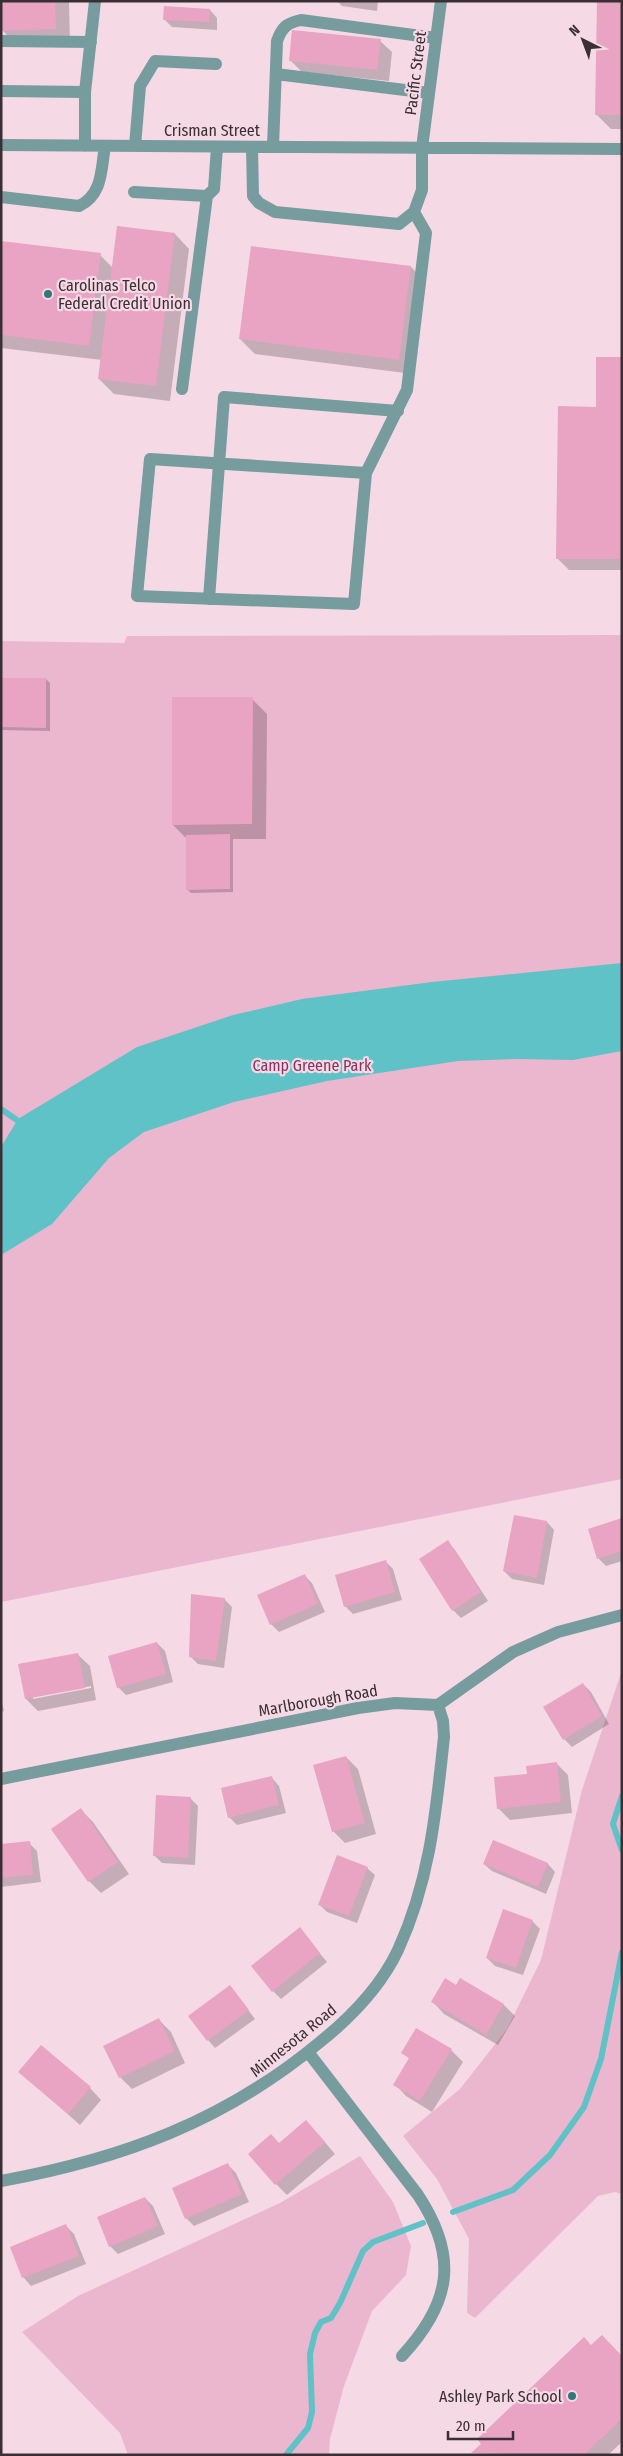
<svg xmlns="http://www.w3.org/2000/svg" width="623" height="2456" font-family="'Fira Sans Condensed',sans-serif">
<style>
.green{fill:#ebb7ce}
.water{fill:#5fc2c7}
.shadow{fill:#0003;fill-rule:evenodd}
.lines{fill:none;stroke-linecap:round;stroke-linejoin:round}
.stream{stroke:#5fc2c7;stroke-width:6}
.building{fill:#e9a3c3}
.minor{stroke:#769c9e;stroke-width:12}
.poi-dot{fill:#2f787c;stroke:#f5d9e5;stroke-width:2}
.labels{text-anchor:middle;stroke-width:4.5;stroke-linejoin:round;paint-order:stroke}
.street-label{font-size:16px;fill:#3a2f34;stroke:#f5d9e5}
.poi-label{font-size:16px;fill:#3a2f34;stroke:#f5d9e5;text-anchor:start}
.park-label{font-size:16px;fill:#863560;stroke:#f5d9e5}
</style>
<rect width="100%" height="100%" fill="#f5d9e5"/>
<path class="green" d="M 622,635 L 622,1479 L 1,1602 L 1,641 L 124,643 L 127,636 Z
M 622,1670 L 622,2194 L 615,2192 L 598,2196 L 475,2318 L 467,2313 L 469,2239 L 437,2179 L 403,2136 L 460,2089 L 507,2029 L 541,1960 L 582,1790 Z
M 360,2156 L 393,2202 L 411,2246 L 406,2275 L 372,2311 L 344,2386 L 330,2439 L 329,2455 L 128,2455 L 120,2433 L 22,2332 L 78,2296 L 280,2203 Z"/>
<path class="water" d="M 622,963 L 622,1051 L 573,1060 L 516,1059 L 458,1061 L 327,1081 L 234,1102 L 144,1132 L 109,1158 L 52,1224 L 1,1255 L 1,1147 L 18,1119 L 137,1047 L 233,1015 L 302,999 L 432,982 Z"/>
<path class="shadow" d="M 1,1 L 69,1 L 70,44 L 17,45 L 2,30 Z
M 337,1 L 378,1 L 377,11 L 342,6 Z
M 622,1 L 622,129 L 611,129 L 596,114 Z
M 210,10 L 217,18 L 217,30 L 172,27 L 164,19 Z
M 380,41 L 392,52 L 389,81 L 302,72 L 290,60 Z
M 175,234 L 189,249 L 170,401 L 114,394 L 99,379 L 102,360 L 1,348 L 1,242 L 100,255 L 113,268 Z
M 411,267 L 426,282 L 413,374 L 255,354 L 240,339 Z
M 622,358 L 622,570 L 569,570 L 557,558 L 597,408 Z
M 1,679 L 46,679 L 50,683 L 50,731 L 1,730 Z
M 252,699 L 267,714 L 266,839 L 233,839 L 233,892 L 191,893 L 187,889 L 187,839 L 173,825 Z
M 622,1520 L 622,1561 L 606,1566 L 598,1558 Z
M 547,1522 L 554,1530 L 544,1585 L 512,1579 L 504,1571 Z
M 447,1542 L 455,1550 L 488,1601 L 461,1618 L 453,1610 L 421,1559 Z
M 385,1561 L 393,1569 L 402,1600 L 353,1614 L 345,1606 Z
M 305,1576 L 312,1583 L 325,1612 L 279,1632 L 271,1624 Z
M 224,1599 L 232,1607 L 224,1668 L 198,1664 L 190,1656 Z
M 157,1643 L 165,1651 L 173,1682 L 126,1695 L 118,1687 Z
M 78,1655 L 90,1666 L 96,1700 L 38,1711 L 26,1699 L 20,1665 ZM 91,1686 L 91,1688 L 33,1699 L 33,1697 Z
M 583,1684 L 591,1692 L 609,1724 L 572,1747 L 564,1739 Z
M 1,1699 L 4,1711 L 1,1712 Z
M 346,1757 L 358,1769 L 376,1834 L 345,1843 L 333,1831 Z
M 557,1764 L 568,1775 L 572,1813 L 510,1820 L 498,1808 Z
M 272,1778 L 279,1786 L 286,1813 L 237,1825 L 229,1817 Z
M 190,1798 L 198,1806 L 195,1865 L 162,1863 L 154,1855 Z
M 81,1810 L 93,1822 L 129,1874 L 101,1893 L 89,1881 L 53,1829 Z
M 29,1843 L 37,1851 L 41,1882 L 1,1887 L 1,1846 Z
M 484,1864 L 548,1864 L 555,1872 L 546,1894 L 492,1871 Z
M 367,1868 L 375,1875 L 357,1923 L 327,1912 L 319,1904 Z
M 532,1921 L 540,1929 L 523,1975 L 495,1966 L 487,1958 Z
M 300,1929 L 327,1962 L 281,1999 L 273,1991 Z
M 460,1980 L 504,2005 L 515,2016 L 498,2045 L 444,2014 L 433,2002 L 457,1986 Z
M 230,1986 L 255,2019 L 215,2048 L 208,2040 Z
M 159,2020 L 171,2032 L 185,2063 L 132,2089 L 120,2077 Z
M 451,2050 L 463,2062 L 432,2112 L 406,2096 L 395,2084 L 410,2059 L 403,2053 Z
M 20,2072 L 90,2088 L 101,2100 L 80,2125 Z
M 318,2134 L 335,2154 L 287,2195 L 276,2184 L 280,2144 Z
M 228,2165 L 236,2173 L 249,2202 L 194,2226 L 186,2218 Z
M 145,2198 L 153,2206 L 165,2234 L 118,2254 L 110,2246 Z
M 66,2226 L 74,2234 L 86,2264 L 31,2286 L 24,2278 L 12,2247 Z
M 592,2346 L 622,2357 L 622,2442 L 608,2455 L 473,2453 Z"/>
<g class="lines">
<path class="stream" d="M 1,1109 L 24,1125
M 622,1796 L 613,1824 L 622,1850
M 453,2212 L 513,2190 L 550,2155 L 584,2107 L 601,2059 L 622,1952
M 286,2455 L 308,2428 L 312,2412 L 310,2354 L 315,2333 L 321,2322 L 331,2318 L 340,2303 L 363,2251 L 373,2242 L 423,2223"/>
</g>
<path class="building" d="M 1,1 L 55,1 L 56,29 L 1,31 Z
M 597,1 L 622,1 L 622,115 L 595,115 Z
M 164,6 L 210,9 L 209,22 L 163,20 Z
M 292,30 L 381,39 L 377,70 L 289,61 Z
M 117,226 L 175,233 L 156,386 L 98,379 Z
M 1,241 L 101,253 L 89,346 L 1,335 Z
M 251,246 L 411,266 L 399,360 L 239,339 Z
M 596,357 L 622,357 L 622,559 L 556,559 L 558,406 L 596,407 Z
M 1,678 L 46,678 L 46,728 L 1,727 Z
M 172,697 L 253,697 L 252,824 L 172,825 Z
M 230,834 L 230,889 L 186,890 L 186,835 Z
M 514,1515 L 547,1521 L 537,1578 L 503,1571 Z
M 622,1518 L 622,1551 L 597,1559 L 588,1529 Z
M 448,1540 L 481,1592 L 452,1611 L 419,1559 Z
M 386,1560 L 395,1592 L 344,1607 L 335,1575 Z
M 305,1574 L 318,1604 L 270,1625 L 257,1595 Z
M 191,1594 L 225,1598 L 216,1661 L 189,1657 Z
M 157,1642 L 166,1674 L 117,1688 L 108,1656 Z
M 78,1653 L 85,1688 L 25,1699 L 18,1664 Z
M 583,1683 L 602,1716 L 563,1740 L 543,1707 Z
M 346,1756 L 365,1823 L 332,1832 L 313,1765 Z
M 557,1762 L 561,1802 L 497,1809 L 494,1777 L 527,1774 L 526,1766 Z
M 272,1776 L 279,1805 L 228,1818 L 221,1788 Z
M 156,1795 L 191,1797 L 188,1858 L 153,1856 Z
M 81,1808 L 118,1862 L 88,1882 L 51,1829 Z
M 493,1840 L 548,1863 L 538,1887 L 483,1864 Z
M 30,1841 L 33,1875 L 1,1878 L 1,1844 Z
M 337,1855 L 368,1867 L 349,1916 L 318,1905 Z
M 503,1909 L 533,1920 L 516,1968 L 486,1958 Z
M 300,1927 L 320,1953 L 272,1992 L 251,1966 Z
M 445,1978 L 456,1985 L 460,1978 L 504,2004 L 486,2035 L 431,2002 Z
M 230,1985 L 249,2010 L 207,2041 L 188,2016 Z
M 159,2018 L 175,2051 L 119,2078 L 103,2046 Z
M 416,2028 L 452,2049 L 420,2101 L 393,2085 L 409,2058 L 401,2053 Z
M 41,2045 L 91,2087 L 68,2114 L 18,2072 Z
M 306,2120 L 325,2142 L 275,2185 L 248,2154 L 271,2134 L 279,2143 Z
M 228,2163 L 242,2194 L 185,2219 L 172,2188 Z
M 145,2197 L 158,2226 L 109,2247 L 97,2217 Z
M 66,2224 L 79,2256 L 22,2278 L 10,2247 Z
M 602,2335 L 622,2356 L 622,2368 L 619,2370 L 622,2373 L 622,2419 L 584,2455 L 471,2453 L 481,2444 L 477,2439 L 584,2337 L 591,2345 Z"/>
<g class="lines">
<path class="minor" d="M 1,41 L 91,42
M 276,74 L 429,93
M 1,91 L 85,92
M 1,145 L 622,149
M 85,146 L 85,92 L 95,1
M 135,146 L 140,86 L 155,61 L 216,64
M 252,147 L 253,196 L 259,203 L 275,212 L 399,224 L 414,212 L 422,190 L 422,148 L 441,1
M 273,147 L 277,41 C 282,27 287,23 301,20 L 436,38
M 134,192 L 207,196 L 214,189 L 217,147
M 1,197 L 79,206 C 103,195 101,169 105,146
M 182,389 L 207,196
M 366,473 L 150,459 L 137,596 L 354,604 L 366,473 L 407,390 L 426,233 L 414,212
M 209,599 L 224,397 L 398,411
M 1,1779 L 358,1708 L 395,1703 L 438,1705 L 513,1652 L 558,1632 L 622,1615
M 308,2052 L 418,2195 C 459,2257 451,2303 402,2356
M 1,2181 C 122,2159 225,2121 320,2042 C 350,2018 381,1986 398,1950 C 430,1880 436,1812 444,1737 L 443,1721 L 438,1705"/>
</g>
<g class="poi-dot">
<circle cx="48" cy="294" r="5"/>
<circle cx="572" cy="2396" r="5"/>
</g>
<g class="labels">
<g class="street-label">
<text transform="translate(415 73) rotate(-83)" y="6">Pacific Street</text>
<text x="212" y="136">Crisman Street</text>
<text transform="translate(318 1700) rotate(-10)" y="6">Marlborough Road</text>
<text transform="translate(293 2040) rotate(-39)" y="6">Minnesota Road</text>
</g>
<g class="poi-label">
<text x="58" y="291">Carolinas Telco<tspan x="58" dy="18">Federal Credit Union</tspan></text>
<text x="562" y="2402" text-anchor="end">Ashley Park School</text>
</g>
<g class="park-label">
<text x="312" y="1071">Camp Greene Park</text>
</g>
</g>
<rect width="623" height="2456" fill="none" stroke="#3a2f34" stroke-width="5"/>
<g transform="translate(583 40) rotate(318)" stroke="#f5d9e5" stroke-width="4" paint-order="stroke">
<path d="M0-4L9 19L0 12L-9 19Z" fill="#3a2f34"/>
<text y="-8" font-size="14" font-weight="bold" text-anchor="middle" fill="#3a2f34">N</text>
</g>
<path d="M448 2431v8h65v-8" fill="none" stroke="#3a2f34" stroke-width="2.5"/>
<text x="456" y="2431" font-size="15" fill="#3a2f34" stroke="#f5d9e5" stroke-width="4" paint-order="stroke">20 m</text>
</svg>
